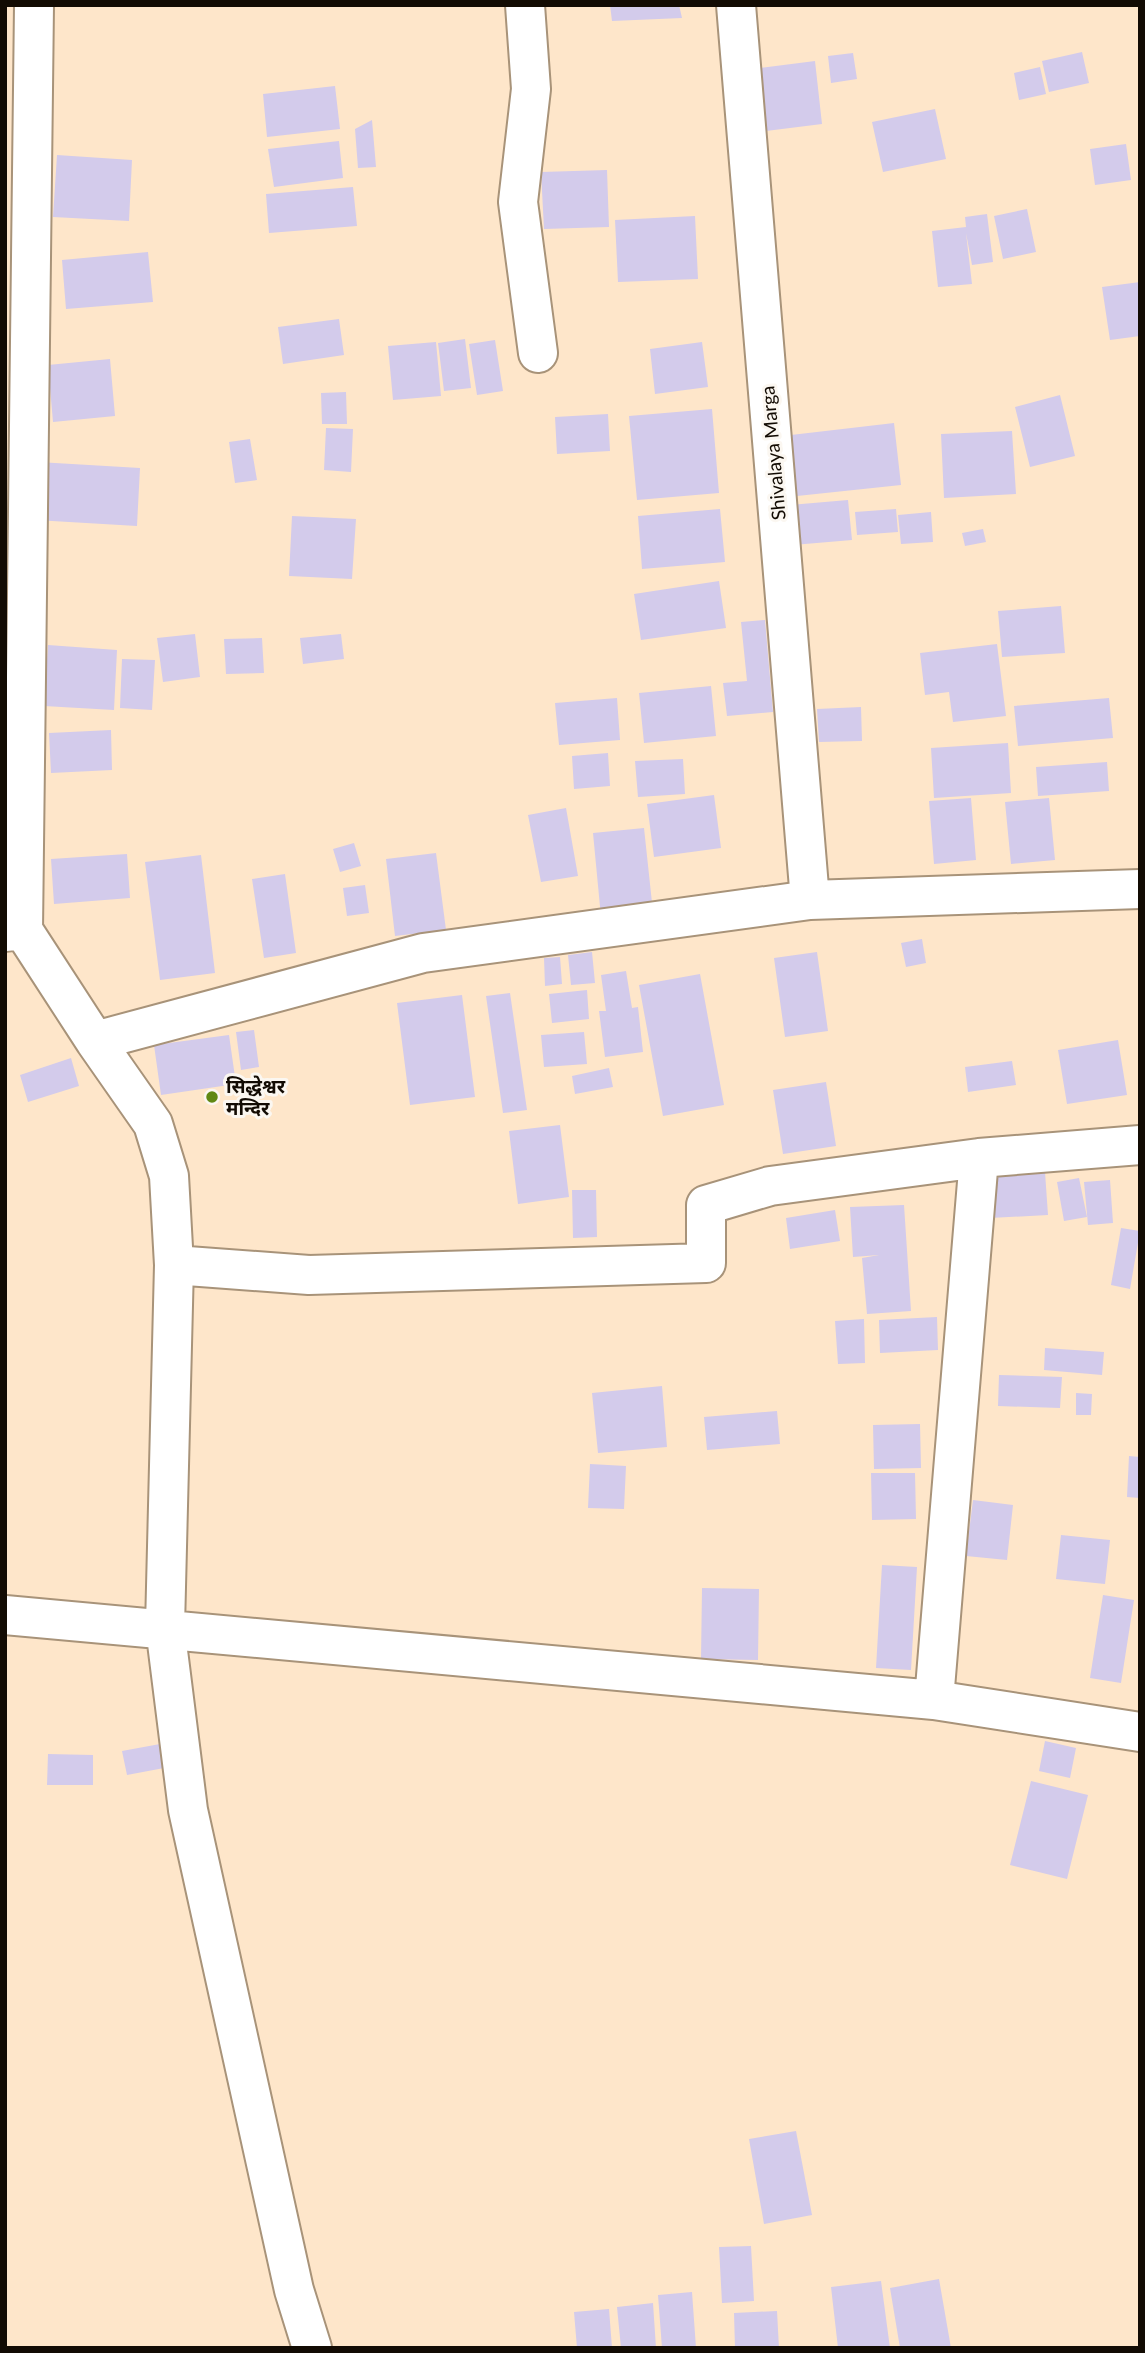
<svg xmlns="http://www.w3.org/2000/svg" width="1145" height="2353" font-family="Lato,'Noto Sans Devanagari',sans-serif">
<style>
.building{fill:#d3cbeb}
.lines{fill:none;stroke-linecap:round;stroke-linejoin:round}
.minor-casing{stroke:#a89379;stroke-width:42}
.minor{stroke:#fff;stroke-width:38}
.poi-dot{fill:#608813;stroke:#fbf7f1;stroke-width:2.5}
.labels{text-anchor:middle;stroke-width:6;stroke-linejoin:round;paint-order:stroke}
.street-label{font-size:19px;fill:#120b03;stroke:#fbf7f1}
.poi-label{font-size:19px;font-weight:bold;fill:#120b03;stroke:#fbf7f1;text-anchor:start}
</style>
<rect width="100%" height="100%" fill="#fee6ca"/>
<path class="building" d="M 610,5 L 679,5 L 682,18 L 612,21 Z
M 1082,52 L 1089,83 L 1049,92 L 1042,61 Z
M 853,53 L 857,79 L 831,83 L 828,56 Z
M 815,61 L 822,124 L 759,132 L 751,69 Z
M 1040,67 L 1046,94 L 1019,100 L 1014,73 Z
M 335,86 L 340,129 L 267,137 L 263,94 Z
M 935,109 L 946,159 L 883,172 L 872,122 Z
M 372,120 L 376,167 L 358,168 L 355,129 Z
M 339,141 L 343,178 L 274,187 L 268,149 Z
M 1126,144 L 1131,180 L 1095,185 L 1090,149 Z
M 57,155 L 132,160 L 129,221 L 53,217 Z
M 607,170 L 609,227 L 544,229 L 541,172 Z
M 353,187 L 357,226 L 269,233 L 266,194 Z
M 1027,209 L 1036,252 L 1003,259 L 994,216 Z
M 987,214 L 993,262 L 972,265 L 966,233 L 972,284 L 938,287 L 932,231 L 966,227 L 965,217 Z
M 695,216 L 698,279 L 618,282 L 615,220 Z
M 148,252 L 153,302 L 66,309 L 62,260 Z
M 1140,282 L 1140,336 L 1110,340 L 1102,287 Z
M 339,319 L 344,355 L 283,364 L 278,327 Z
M 465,339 L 471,388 L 444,391 L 438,343 Z
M 495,340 L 503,391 L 477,395 L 469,344 Z
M 436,342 L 441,396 L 393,400 L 388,346 Z
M 702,342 L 708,387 L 655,394 L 650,349 Z
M 110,359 L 115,416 L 53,422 L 48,365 Z
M 346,392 L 347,424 L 322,424 L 321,393 Z
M 1060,395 L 1075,456 L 1030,467 L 1015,407 Z
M 712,409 L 719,493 L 637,500 L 629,416 Z
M 608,414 L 610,451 L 557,454 L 555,417 Z
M 894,423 L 901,485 L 797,496 L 791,435 Z
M 326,428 L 353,429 L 351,472 L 324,470 Z
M 1012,431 L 1016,494 L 944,498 L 941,434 Z
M 250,439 L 257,480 L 235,483 L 229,442 Z
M 38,462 L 140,468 L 137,526 L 35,520 Z
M 848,500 L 852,540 L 793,545 L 790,505 Z
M 720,509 L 725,562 L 642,569 L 638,516 Z
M 896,509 L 898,532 L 857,535 L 855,512 Z
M 931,512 L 933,542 L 901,544 L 898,515 Z
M 292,516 L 356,519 L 352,579 L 289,576 Z
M 983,529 L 986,542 L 965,546 L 962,533 Z
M 719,581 L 726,628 L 641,640 L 634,594 Z
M 1061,606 L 1065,653 L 1002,657 L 998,611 Z
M 765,620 L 773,712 L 727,716 L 723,683 L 747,681 L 741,622 Z
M 195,634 L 200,677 L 163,682 L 157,638 Z
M 341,634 L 344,659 L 303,664 L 300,638 Z
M 262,638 L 264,673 L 226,674 L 224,639 Z
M 997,644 L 1006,716 L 953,722 L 949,692 L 925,695 L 920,653 Z
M 48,645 L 117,650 L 114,710 L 44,706 Z
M 122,659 L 155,660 L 152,710 L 120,708 Z
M 711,686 L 716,736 L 644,743 L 639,693 Z
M 617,698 L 620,740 L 559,745 L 555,703 Z
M 1109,698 L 1113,738 L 1018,746 L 1014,706 Z
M 861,707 L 862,741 L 819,742 L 817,709 Z
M 111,730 L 112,770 L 51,773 L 49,733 Z
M 1008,743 L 1011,793 L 934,798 L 931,748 Z
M 608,753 L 610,786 L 574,789 L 572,756 Z
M 683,759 L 685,794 L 638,797 L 635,761 Z
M 1107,762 L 1109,791 L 1038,796 L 1036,767 Z
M 714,795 L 721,848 L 654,857 L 647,804 Z
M 971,798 L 976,860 L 934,864 L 929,801 Z
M 1049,798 L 1055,860 L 1011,864 L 1005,802 Z
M 566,808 L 578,876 L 541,882 L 528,815 Z
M 644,828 L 653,912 L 601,917 L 593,833 Z
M 354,843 L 361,866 L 340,872 L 333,849 Z
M 436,853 L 446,930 L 395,936 L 386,859 Z
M 127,854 L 130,898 L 54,904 L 51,859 Z
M 201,855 L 215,973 L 160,980 L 145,862 Z
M 285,874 L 296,953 L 264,958 L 252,879 Z
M 365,885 L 369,913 L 347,916 L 343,888 Z
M 922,939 L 926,963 L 906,967 L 901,943 Z
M 592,952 L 595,983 L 571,985 L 568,955 Z
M 817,952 L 828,1031 L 785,1037 L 774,958 Z
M 560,957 L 562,984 L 545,986 L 544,958 Z
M 626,971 L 632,1008 L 638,1007 L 643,1052 L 605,1057 L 599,1011 L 606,1011 L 601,975 Z
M 700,974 L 724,1105 L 663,1116 L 639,985 Z
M 587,990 L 589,1019 L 552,1023 L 549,994 Z
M 510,993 L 527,1110 L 503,1113 L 486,996 Z
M 462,995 L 475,1097 L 410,1105 L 397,1003 Z
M 254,1030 L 259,1067 L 241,1070 L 236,1032 Z
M 584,1032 L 587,1064 L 544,1067 L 541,1035 Z
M 229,1035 L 236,1084 L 161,1095 L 154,1045 Z
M 1118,1040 L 1127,1095 L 1067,1104 L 1058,1050 Z
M 71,1058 L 79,1086 L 28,1102 L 20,1075 Z
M 1012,1061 L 1016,1085 L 968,1092 L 965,1067 Z
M 609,1068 L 613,1087 L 575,1094 L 572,1076 Z
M 826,1082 L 836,1146 L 783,1154 L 773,1090 Z
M 560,1125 L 569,1197 L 518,1204 L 509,1131 Z
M 1045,1172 L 1048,1215 L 990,1218 L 988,1175 Z
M 1079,1178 L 1087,1217 L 1064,1221 L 1057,1182 Z
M 1110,1180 L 1113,1223 L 1088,1225 L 1084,1182 Z
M 572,1190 L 596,1190 L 597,1237 L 573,1238 Z
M 904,1205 L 911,1311 L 867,1314 L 862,1258 L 879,1255 L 853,1257 L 850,1207 Z
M 835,1210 L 840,1241 L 790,1249 L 786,1218 Z
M 1121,1228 L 1140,1231 L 1130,1289 L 1111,1285 Z
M 937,1317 L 938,1350 L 880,1353 L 879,1320 Z
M 864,1319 L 865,1363 L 838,1364 L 835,1321 Z
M 1045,1348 L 1104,1352 L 1102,1375 L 1044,1370 Z
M 999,1375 L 1062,1377 L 1060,1408 L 998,1406 Z
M 662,1386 L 667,1447 L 598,1453 L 592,1393 Z
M 1076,1393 L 1092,1394 L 1091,1415 L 1076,1415 Z
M 777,1411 L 780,1444 L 707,1450 L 704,1417 Z
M 920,1424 L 921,1468 L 874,1469 L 873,1425 Z
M 1129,1456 L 1140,1457 L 1140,1498 L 1127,1497 Z
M 590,1464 L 626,1466 L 624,1509 L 588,1508 Z
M 871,1473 L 915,1473 L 916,1519 L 872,1520 Z
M 973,1500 L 1013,1505 L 1007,1560 L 966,1556 Z
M 1061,1535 L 1110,1540 L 1105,1584 L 1056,1579 Z
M 882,1565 L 917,1567 L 911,1670 L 876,1668 Z
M 702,1588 L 759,1589 L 758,1660 L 701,1659 Z
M 1103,1595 L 1134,1600 L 1121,1683 L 1090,1678 Z
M 1045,1741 L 1076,1748 L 1070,1778 L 1039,1771 Z
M 160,1744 L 164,1768 L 127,1775 L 122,1751 Z
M 48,1754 L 93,1755 L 93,1785 L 47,1785 Z
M 1031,1781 L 1088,1795 L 1067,1879 L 1010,1865 Z
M 796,2131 L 812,2215 L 764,2224 L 749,2139 Z
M 751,2246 L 754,2301 L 722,2303 L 719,2247 Z
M 939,2279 L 951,2348 L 900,2348 L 890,2288 Z
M 881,2281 L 890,2348 L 838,2348 L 831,2287 Z
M 692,2292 L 696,2348 L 662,2348 L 658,2295 Z
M 653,2303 L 656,2348 L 621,2348 L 617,2307 Z
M 609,2309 L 612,2348 L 577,2348 L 574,2312 Z
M 777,2311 L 779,2348 L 735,2348 L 734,2313 Z"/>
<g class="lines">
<g class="minor-casing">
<path id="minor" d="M 525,5 L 531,89 L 518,202 L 538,353
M 736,5 L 810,900
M 23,930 L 95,1041 L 153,1124 L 169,1176 L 174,1265 L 165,1627 L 188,1810 L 294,2290 L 312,2348
M 5,932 L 23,930 L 34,5
M 95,1041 L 423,953 L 810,900 L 1140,889
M 174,1265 L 309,1275 L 706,1263 L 706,1205 L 770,1186 L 979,1158 L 1140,1145
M 5,1615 L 934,1700 L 1140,1732
M 934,1700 L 979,1158"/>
</g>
<use href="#minor" class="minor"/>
</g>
<circle class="poi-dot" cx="212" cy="1097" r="7"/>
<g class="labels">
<g class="street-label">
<text transform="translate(773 453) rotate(-95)" y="7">Shivalaya Marga</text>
</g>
<g class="poi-label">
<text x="226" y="1093">सिद्धेश्वर<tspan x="226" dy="22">मन्दिर</tspan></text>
</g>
</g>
<rect width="1145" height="2353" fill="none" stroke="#120b03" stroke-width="14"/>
</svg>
